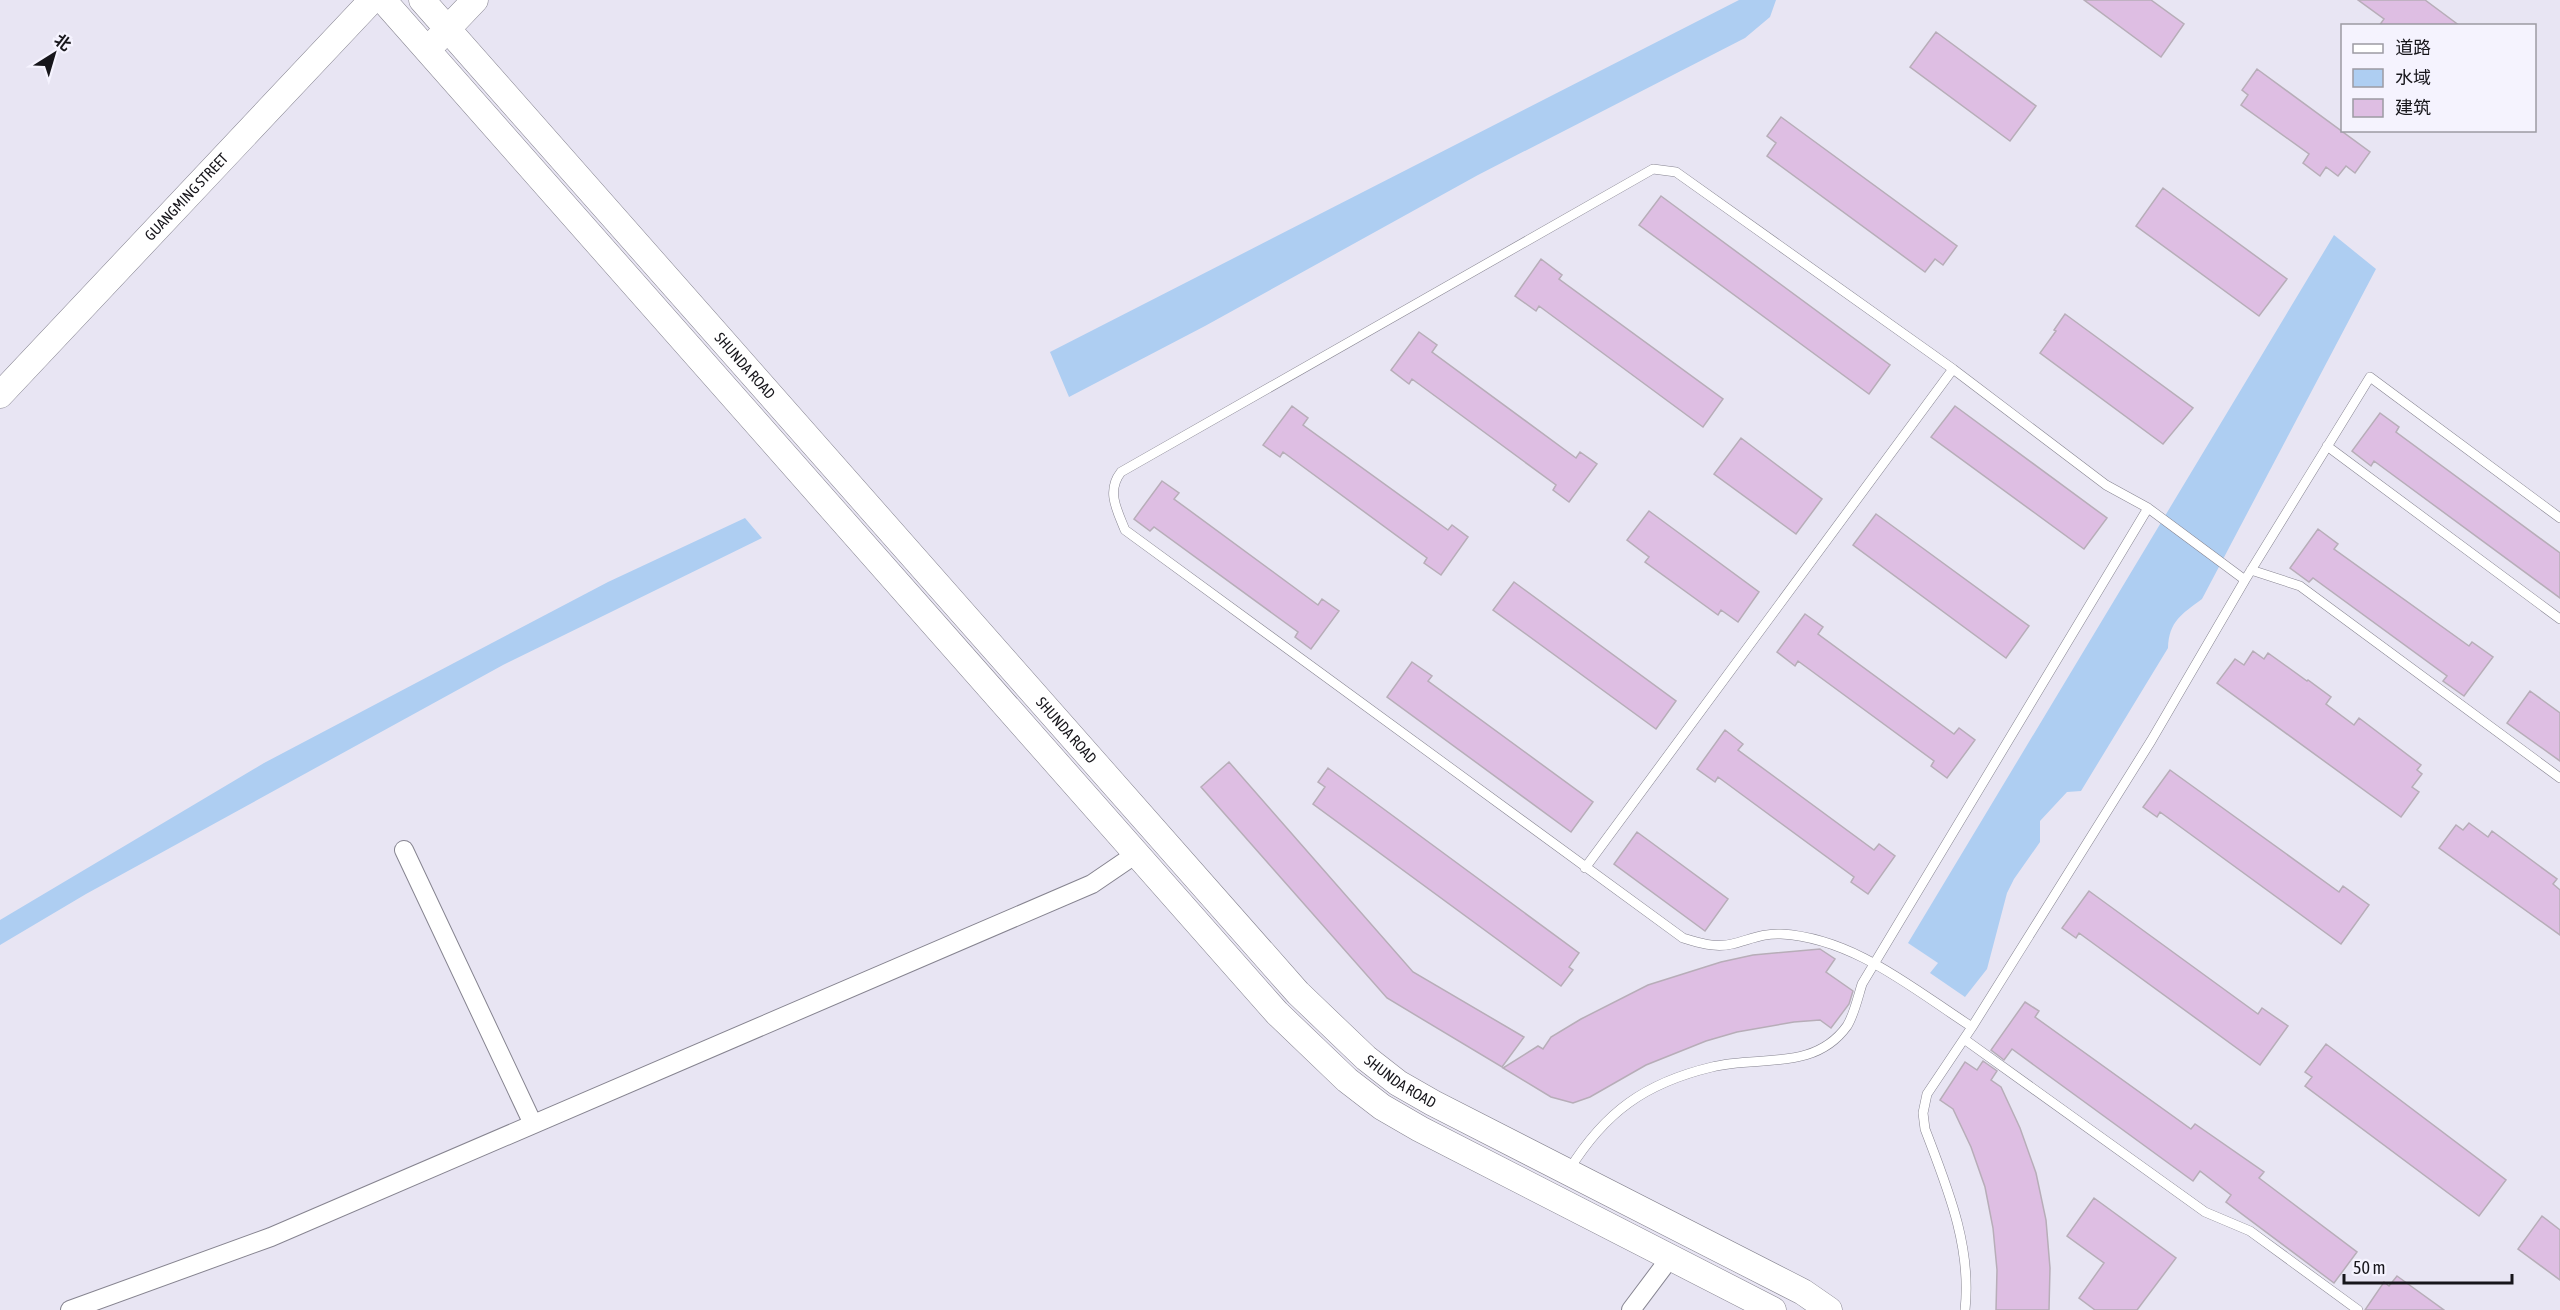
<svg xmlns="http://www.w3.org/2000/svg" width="2560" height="1310" font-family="'Asap Condensed','Noto Sans SC',sans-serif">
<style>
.water{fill:#aecef2}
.building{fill:#debee3;stroke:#b7adb8;stroke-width:1.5}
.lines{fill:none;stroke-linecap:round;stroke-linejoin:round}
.lane-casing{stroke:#868490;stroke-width:10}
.street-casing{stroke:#868490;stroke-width:20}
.secondary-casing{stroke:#868490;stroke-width:27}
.lane{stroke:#fff;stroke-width:9}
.street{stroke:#fff;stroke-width:18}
.secondary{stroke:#fff;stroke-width:26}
.labels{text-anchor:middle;stroke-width:5;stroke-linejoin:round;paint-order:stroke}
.street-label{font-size:15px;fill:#17161b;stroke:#f5f3fe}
</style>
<rect width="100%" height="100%" fill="#e8e5f3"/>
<path class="water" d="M 1739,0 L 1776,0 L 1770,17 L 1745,38 L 1478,175 L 1205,326 L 1069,397 L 1050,352 Z
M 2334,235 L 2376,269 L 2202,599 C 2182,614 2169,621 2168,648 L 2081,791 L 2067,792 L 2040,821 L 2040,842 L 2014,879 L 2007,893 L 1987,969 L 1965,997 L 1930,973 L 1938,963 L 1908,943 Z
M 745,518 L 762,538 L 503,665 L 86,894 L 0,945 L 0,920 L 264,763 L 608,582 Z"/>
<path class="building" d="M 2084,0 L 2151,0 L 2184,24 L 2161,57 Z
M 2358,0 L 2425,0 L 2460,26 L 2379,26 L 2384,19 Z
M 1936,32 L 2036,106 L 2010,141 L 1910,67 Z
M 2257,69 L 2370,152 L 2355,173 L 2346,166 L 2338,176 L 2326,167 L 2320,176 L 2303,163 L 2309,154 L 2241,105 L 2248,95 L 2242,90 Z
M 1781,117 L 1957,246 L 1943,265 L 1935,259 L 1925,272 L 1767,156 L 1776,143 L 1767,136 Z
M 2163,188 L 2287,279 L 2259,316 L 2136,226 Z
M 1661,196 L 1890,365 L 1869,394 L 1639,225 Z
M 1541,259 L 1562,275 L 1559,279 L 1723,399 L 1703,427 L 1539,306 L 1536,311 L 1515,296 Z
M 2065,314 L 2193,408 L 2163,444 L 2040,353 L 2056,331 L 2054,330 Z
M 1419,332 L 1437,345 L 1432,352 L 1576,458 L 1580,452 L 1597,464 L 1569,502 L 1553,490 L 1556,485 L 1412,379 L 1409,384 L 1391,370 Z
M 1292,406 L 1308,418 L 1303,425 L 1448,530 L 1452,525 L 1468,537 L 1441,575 L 1424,563 L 1427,558 L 1283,452 L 1280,457 L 1263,445 Z
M 1955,406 L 2107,518 L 2084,549 L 1931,437 Z
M 2380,413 L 2399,427 L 2396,432 L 2560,553 L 2560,598 L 2374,461 L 2371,466 L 2352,451 Z
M 1741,438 L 1822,499 L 1796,534 L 1714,474 Z
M 1162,481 L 1179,493 L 1174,499 L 1318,605 L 1322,599 L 1339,611 L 1311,649 L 1295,637 L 1298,632 L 1154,527 L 1150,531 L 1134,519 Z
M 1649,511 L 1759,592 L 1738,622 L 1721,610 L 1718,615 L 1645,562 L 1649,557 L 1627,540 Z
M 1876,514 L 2029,626 L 2006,658 L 1853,545 Z
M 2318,529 L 2338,544 L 2334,549 L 2469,646 L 2472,642 L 2493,657 L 2464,696 L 2443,681 L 2447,676 L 2313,578 L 2309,582 L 2290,568 Z
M 1514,582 L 1676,701 L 1656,729 L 1493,610 Z
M 1805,614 L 1823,627 L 1818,634 L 1954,734 L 1959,728 L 1975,740 L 1947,778 L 1931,766 L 1934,761 L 1798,661 L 1795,666 L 1777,652 Z
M 2253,651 L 2264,659 L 2268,653 L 2307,681 L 2308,680 L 2331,697 L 2326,704 L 2354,725 L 2359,718 L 2421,765 L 2417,770 L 2422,774 L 2412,787 L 2419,792 L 2401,817 L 2217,683 L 2235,659 L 2244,665 Z
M 1412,662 L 1432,676 L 1428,681 L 1593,802 L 1571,832 L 1387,697 Z
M 2530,691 L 2560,713 L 2560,761 L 2507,723 Z
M 1725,730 L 1743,744 L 1738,750 L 1874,850 L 1879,844 L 1895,856 L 1868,894 L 1851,882 L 1854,877 L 1718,777 L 1715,782 L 1697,769 Z
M 1229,762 L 1413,972 L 1524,1037 L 1502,1067 L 1387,998 L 1201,787 Z
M 1328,768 L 1579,953 L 1569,967 L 1573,970 L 1561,986 L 1313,804 L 1325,787 L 1318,782 Z
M 2170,770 L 2339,892 L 2343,886 L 2369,905 L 2341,944 L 2160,812 L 2157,817 L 2143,807 Z
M 2469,823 L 2488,837 L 2492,831 L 2557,879 L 2553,884 L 2560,890 L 2560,935 L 2439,848 L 2456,825 L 2463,830 Z
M 1637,832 L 1728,899 L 1705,931 L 1614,864 Z
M 2089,891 L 2258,1014 L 2262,1008 L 2288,1026 L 2260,1065 L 2079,933 L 2076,938 L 2062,928 Z
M 1820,949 L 1835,959 L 1826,972 L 1853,991 L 1849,1004 L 1831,1028 L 1820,1020 L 1794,1022 L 1737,1032 L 1706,1041 L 1646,1065 L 1590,1097 L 1573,1103 L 1551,1097 L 1503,1068 L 1538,1046 L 1543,1049 L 1551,1037 L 1581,1019 L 1648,985 L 1721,962 L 1753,955 Z
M 2025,1002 L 2039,1011 L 2035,1017 L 2191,1129 L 2195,1124 L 2264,1172 L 2259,1178 L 2357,1252 L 2334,1283 L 2226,1202 L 2231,1195 L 2200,1171 L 2193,1181 L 2012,1049 L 2004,1060 L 1991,1050 Z
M 2326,1044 L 2506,1180 L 2479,1216 L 2305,1086 L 2312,1077 L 2305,1072 Z
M 1983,1061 L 1997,1071 L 1991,1080 L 2001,1087 L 2020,1128 L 2036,1173 L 2046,1220 L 2050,1268 L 2049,1310 L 1996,1310 L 1997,1270 L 1993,1228 L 1985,1187 L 1971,1147 L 1953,1109 L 1940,1100 L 1965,1062 L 1977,1070 Z
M 2094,1198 L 2176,1258 L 2137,1310 L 2095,1310 L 2079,1298 L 2104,1263 L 2067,1236 Z
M 2542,1216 L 2560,1230 L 2560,1280 L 2518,1249 Z
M 2397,1276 L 2444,1310 L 2365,1310 L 2384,1282 L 2389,1286 Z"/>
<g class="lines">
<g class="lane-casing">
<path id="lane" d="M 1953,369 L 1676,172 L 1653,169 L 1121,472 C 1106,491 1117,510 1125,530 L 1683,938 C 1699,943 1715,948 1732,944 C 1749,940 1763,933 1781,934 C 1854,938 1913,989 1972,1027
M 2327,446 L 2560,619
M 2251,570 L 2300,586 L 2560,778
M 1585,868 L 1953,369 L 2106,485 L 2148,508
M 1964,1039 L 2205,1212 L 2250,1231 L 2358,1310
M 1569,1170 C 1605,1112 1645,1083 1712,1067 C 1758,1055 1814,1072 1847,1026 C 1854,1015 1858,997 1862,984 L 2148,508 L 2245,580
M 1965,1310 C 1972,1246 1947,1187 1925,1129 L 1923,1113 L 1927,1094 L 1972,1027 L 2151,741 L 2245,580 L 2370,377 L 2560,518"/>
</g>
<g class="street-casing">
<path id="street" d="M 404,850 L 533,1124
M 70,1310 L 271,1237 L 1092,884 L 1136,854
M 1631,1310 L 1670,1258"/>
</g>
<g class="secondary-casing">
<g id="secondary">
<path d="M 383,0 L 1277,1013 L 1347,1080 L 1382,1107 L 1420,1129 L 1773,1310"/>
<path id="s1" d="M 422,0 L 1298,993 L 1366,1058 L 1398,1083 L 1433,1103 L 1803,1292 L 1829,1310"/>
<path d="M 436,41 L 475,0"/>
<path id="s2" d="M 0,395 L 372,0"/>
</g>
</g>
<use href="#lane" class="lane"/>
<use href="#street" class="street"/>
<use href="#secondary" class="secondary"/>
</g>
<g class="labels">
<g class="street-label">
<text dy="5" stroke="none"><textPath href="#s2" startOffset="272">GUANGMING STREET</textPath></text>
<text dy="5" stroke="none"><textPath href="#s1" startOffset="488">SHUNDA ROAD</textPath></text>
<text dy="5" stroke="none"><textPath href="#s1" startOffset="974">SHUNDA ROAD</textPath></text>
<text dy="5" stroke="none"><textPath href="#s1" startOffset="1460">SHUNDA ROAD</textPath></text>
</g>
</g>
<rect x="2341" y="24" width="195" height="108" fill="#f5f3fe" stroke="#9c9ba3" stroke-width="1.5"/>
<rect x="2353" y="44" width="30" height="9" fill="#ffffff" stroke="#9c9ba3" stroke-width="1.5"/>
<text x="2395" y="54" font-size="18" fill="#17161b">道路</text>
<rect x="2353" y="69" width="30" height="18" fill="#aecef2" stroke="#9c9ba3" stroke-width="1.5"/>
<text x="2395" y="84" font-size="18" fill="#17161b">水域</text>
<rect x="2353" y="99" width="30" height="18" fill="#debee3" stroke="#9c9ba3" stroke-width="1.5"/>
<text x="2395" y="114" font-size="18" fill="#17161b">建筑</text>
<g transform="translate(54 54) rotate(37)" stroke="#f5f3fe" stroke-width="4.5" paint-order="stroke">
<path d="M0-4.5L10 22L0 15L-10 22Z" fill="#17161b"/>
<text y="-9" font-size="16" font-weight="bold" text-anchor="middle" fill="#17161b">北</text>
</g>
<path d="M2344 1274v9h168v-9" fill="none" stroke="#17161b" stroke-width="3"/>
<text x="2353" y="1274" font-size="18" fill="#17161b" stroke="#f5f3fe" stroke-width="4.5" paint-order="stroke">50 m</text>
</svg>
